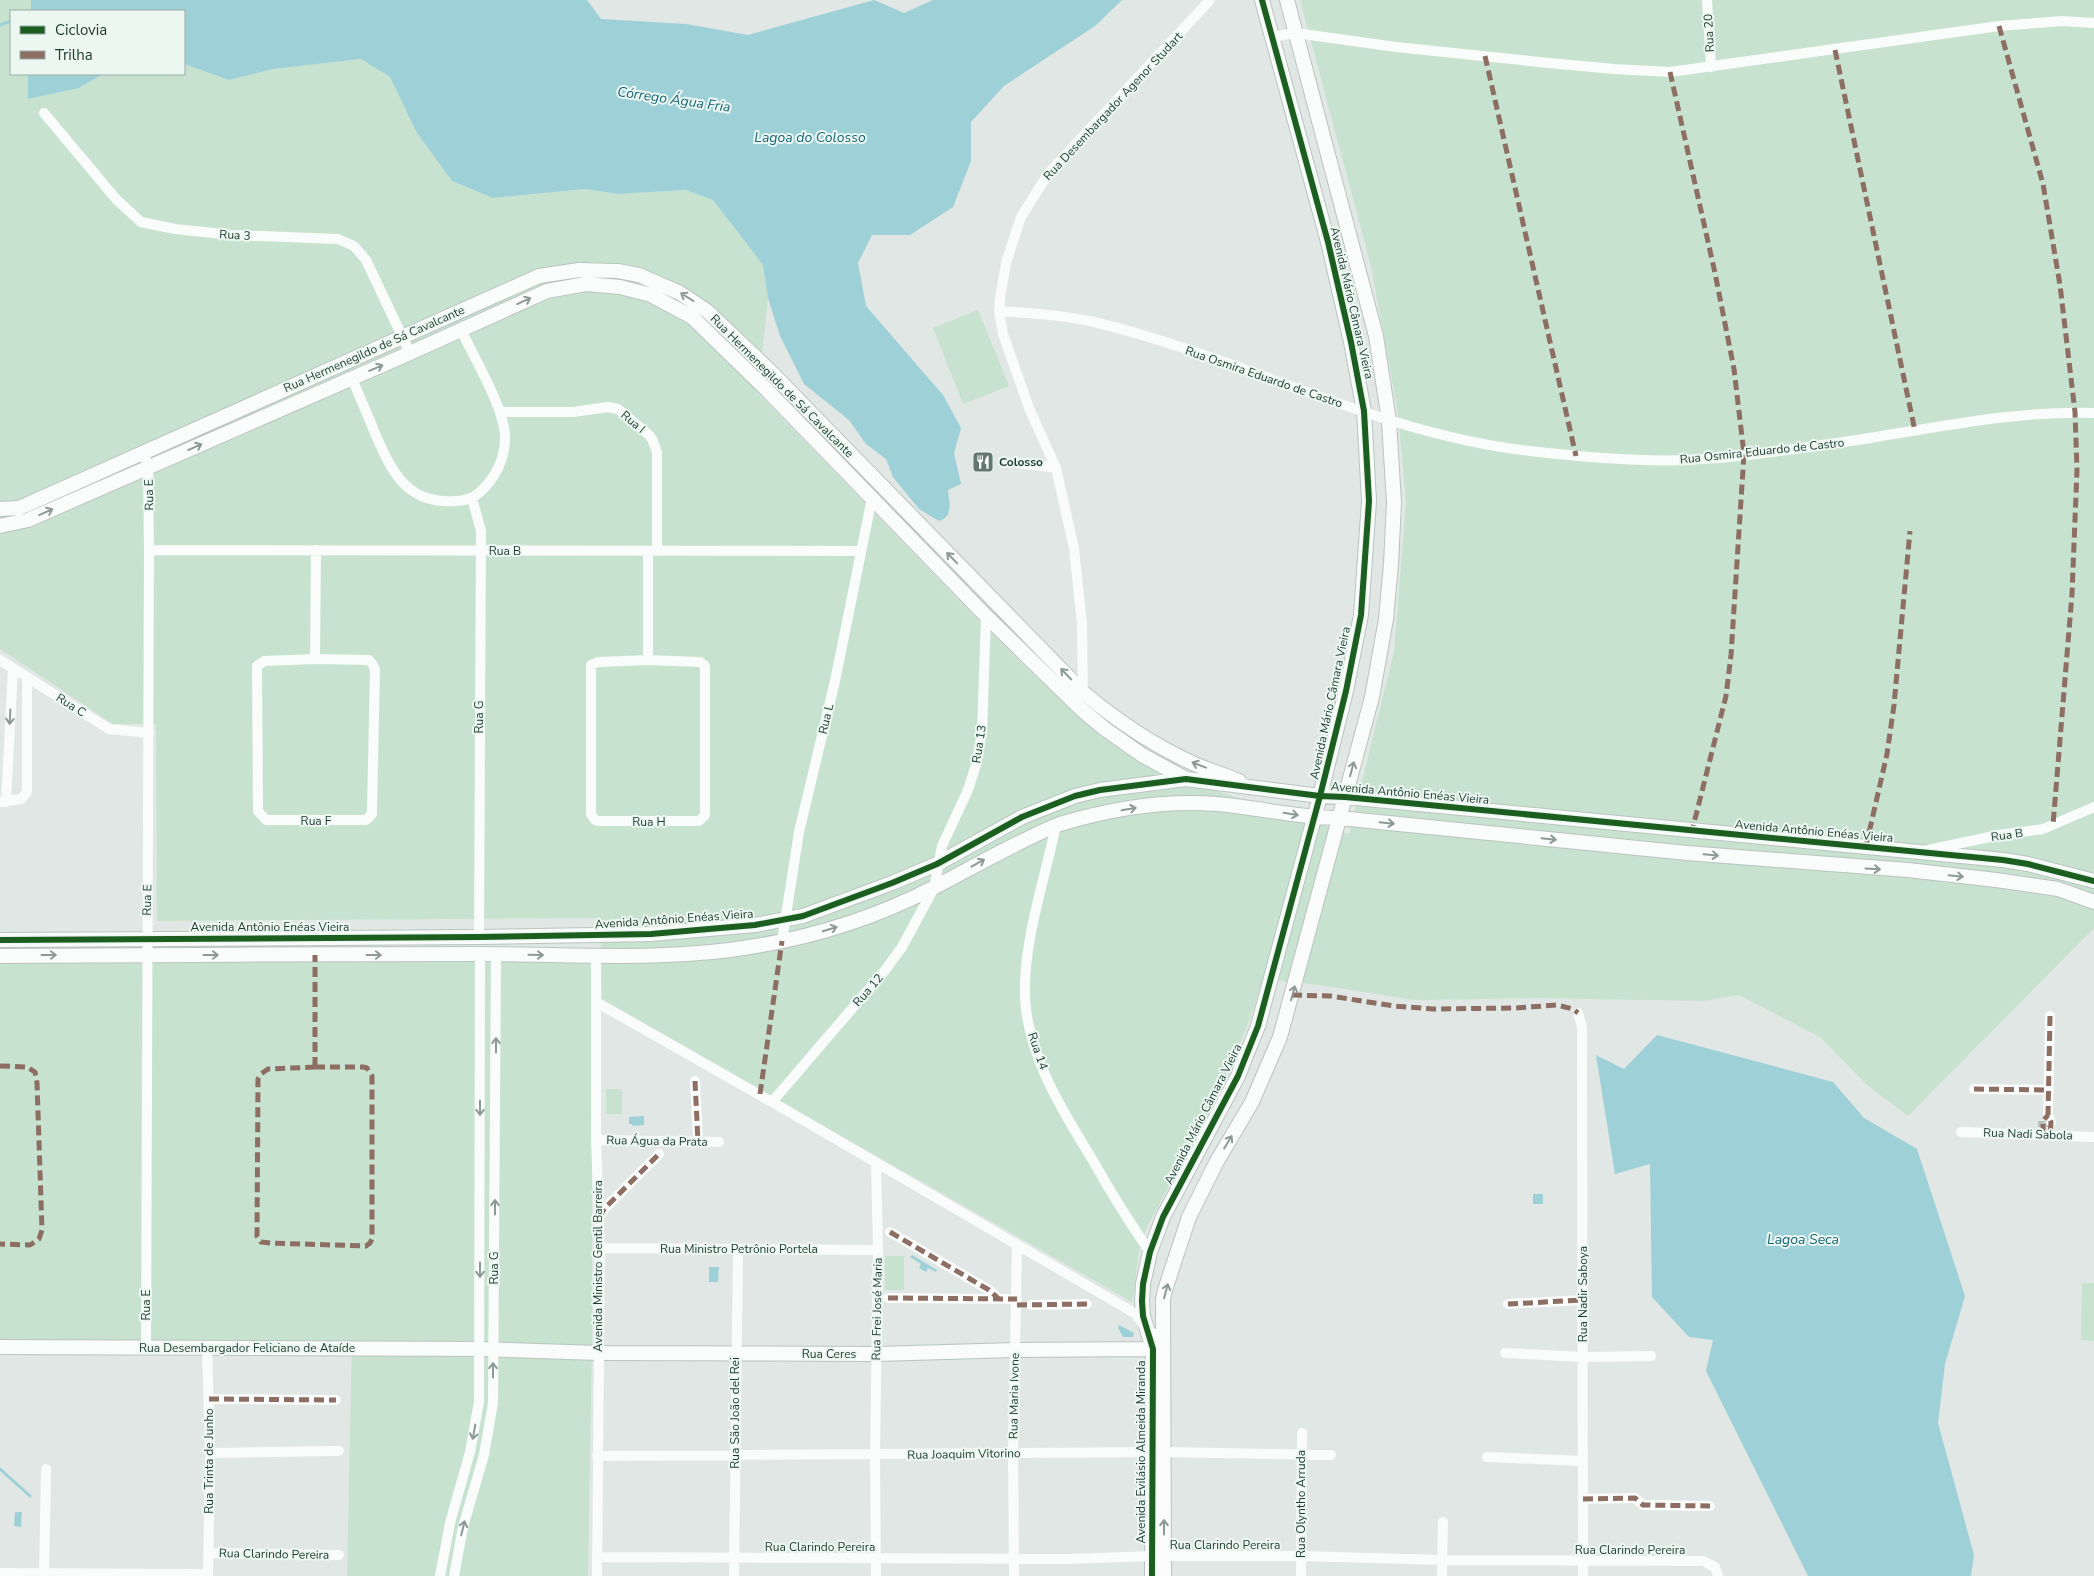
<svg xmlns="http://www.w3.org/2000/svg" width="2094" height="1576" font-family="'Nunito Sans',sans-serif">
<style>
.green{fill:#c8e2d0}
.water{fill:#9ed0d8}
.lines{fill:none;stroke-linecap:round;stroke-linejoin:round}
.stream{stroke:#9ed0d8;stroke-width:3}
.street-tunnel{stroke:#b9c4c0;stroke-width:10;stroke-dasharray:10 5;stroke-linecap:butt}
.secondary-casing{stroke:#b9c4bf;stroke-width:16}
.street{stroke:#fafbfb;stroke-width:10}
.secondary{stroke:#fafbfb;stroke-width:14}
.quiet{stroke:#8d6e63;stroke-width:5;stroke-dasharray:10 5;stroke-linecap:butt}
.cycleway-casing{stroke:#edf7f2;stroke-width:9}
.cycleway{stroke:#1b5e20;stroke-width:6}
.oneway{stroke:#8c9a96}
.labels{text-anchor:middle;stroke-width:4;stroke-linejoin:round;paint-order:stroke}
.street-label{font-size:12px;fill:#1e3a32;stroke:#edf7f2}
.poi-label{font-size:12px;font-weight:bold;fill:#1e3a32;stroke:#edf7f2;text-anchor:start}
.water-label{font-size:14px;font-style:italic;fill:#166777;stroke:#edf7f2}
</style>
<rect width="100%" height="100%" fill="#e0e7e4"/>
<path class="green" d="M 0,0 L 31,0 L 31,11 L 11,11 L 11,74 L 28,74 L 28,99 L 79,88 L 103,74 L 184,74 L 184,64 L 229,80 L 273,69 L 361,59 L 390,77 L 417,133 L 452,181 L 493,198 L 585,189 L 618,194 L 686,190 L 713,200 L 763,265 L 768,298 L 758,393 L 974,616 L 1035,676 L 1097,731 L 1165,774 L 1349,834 L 1394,652 L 1406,502 L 1398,413 L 1371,266 L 1300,0 L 2094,0 L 2094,928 L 1908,1116 L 1867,1085 L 1820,1037 L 1739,995 L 1702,1001 L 1540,998 L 1414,1000 L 1320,985 L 1263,979 C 1237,1067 1189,1148 1146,1229 L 1139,1252 L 1132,1302 L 602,999 L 600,918 L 157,921 L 156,724 L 113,724 L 0,649 Z
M 978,310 L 1009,386 L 963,404 L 933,328 Z
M 592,958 L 592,1342 L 588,1576 L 347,1576 L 352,1341 L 0,1340 L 0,959 Z
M 606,1089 L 622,1089 L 622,1114 L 606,1114 Z
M 885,1256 L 904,1256 L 904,1290 L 885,1290 Z
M 2082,1283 L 2094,1283 L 2094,1341 L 2081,1340 Z"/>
<path class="water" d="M 31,0 L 587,0 L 601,19 L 686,24 L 748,35 L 874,0 L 904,13 L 933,0 L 1122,0 L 1095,26 L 1004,86 L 971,122 L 971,161 L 953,207 L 910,235 L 872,235 L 858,263 L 866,306 L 943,395 L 961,428 L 954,453 L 961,484 L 948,490 C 949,503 954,516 939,521 L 919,509 L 893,477 L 886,459 L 866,444 L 849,420 L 804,384 L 780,336 L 768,298 L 763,265 L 713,200 L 686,190 L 618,194 L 585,189 L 493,198 L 452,181 L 417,133 L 390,77 L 361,59 L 273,69 L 229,80 L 184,64 L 184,11 L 31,11 Z
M 28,74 L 103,74 L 79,88 L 28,99 Z
M 1657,1035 L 1833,1082 L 1864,1118 L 1917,1149 L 1965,1296 L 1945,1364 L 1938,1423 L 1974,1555 L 1971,1576 L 1808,1576 L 1706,1371 L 1713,1340 L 1689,1337 L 1652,1297 L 1650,1164 L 1615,1174 L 1596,1055 L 1624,1069 Z
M 629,1117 L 644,1116 L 644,1125 L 633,1126 L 632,1124 L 629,1124 Z
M 1533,1194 L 1543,1194 L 1543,1204 L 1533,1204 Z
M 912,1255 L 937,1270 L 936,1272 L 928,1268 L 926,1272 L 919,1268 L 921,1264 L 910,1257 Z
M 709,1267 L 719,1267 L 718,1282 L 709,1282 Z
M 1119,1325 L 1134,1333 L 1133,1337 L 1123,1337 L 1118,1328 Z
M 15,1512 L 22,1512 L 21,1527 L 14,1526 Z"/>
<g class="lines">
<path class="stream" d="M 0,25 L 11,21
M 0,1469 L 30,1496"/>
<path class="street-tunnel" d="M 2043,1127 L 2043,1121"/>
<g class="secondary-casing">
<path id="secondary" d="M 0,509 L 18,508 L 26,505 L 539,276 L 579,270 L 618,271 L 639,275 L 680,293 L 707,311 L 768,369 L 1084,693 C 1116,720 1150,743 1188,761 C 1204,769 1222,774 1239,781
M 0,526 L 28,520 L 410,353 L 547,291 L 586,284 L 620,287 L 651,295 L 692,317 L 767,390 L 986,616 L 1081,709 L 1105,729 L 1142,755 L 1186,779
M 0,940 L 479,937 L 651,934 L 755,925 L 803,916 L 892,883 L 937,864 L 1022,817 L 1075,796 L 1100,790 L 1186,779 L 1320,796 L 1345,797 L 2003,860 L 2028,864 L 2094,881
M 0,956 C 160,955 321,954 481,954 C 573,954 665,962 756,946 C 817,936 876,917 931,889 C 964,872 995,854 1029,838 C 1039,833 1049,828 1060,824 C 1110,809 1164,800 1216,804 C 1257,807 1297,818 1339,818 L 1687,853 L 1908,870 L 1996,880 L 2058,889 L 2094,902
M 0,1347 L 480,1349 L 599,1353 L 877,1354 L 1015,1350 L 1146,1349 L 1160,1352
M 1152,1576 L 1153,1349 L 1143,1316 L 1142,1301 L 1143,1284 L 1150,1252 L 1163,1217 L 1238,1076 L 1258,1026 L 1320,796 L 1346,691 L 1361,615 L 1369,501 L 1364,411 L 1351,342 L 1328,242 L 1262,0
M 1164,1576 L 1163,1299 L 1165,1290 L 1189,1217 L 1216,1163 L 1252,1102 L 1280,1037 L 1372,697 L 1386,619 L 1391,564 L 1394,503 L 1389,421 L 1376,336 L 1287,0"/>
</g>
<path class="street" d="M 1707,0 L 1711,67
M 1272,37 L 1296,33 L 1396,47 L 1549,63 L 1614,69 L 1670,72 L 1999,26 L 2062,21 L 2094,23
M 44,113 L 116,199 L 141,222 L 175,229 L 232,235 L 338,239 L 354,246 L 366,260 L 410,353
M 999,311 C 1031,313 1062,315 1094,322 C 1241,357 1378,434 1530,451 C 1581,457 1635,462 1687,460 C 1737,458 1788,450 1837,443 C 1922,431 2008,410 2094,413
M 352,378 C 359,396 367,413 374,431 C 389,465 402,499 444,501 C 457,502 471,501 480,492 C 496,478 506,456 505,435 C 503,406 474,357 461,330
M 500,412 L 573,412 L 608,407 L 618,409 L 649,435 L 652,439 L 657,452 L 657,551
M 144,453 L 148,467 L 149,550 L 146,1347
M 1018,463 L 1056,468
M 472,498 L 481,531 L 479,937
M 149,550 L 860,551
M 315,659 L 369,660 L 373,665 L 375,670 L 372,809 L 372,814 L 366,820 L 266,820 L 258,811 L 257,666 L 264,661 Z
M 315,659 L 316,550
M 0,660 L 109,729 L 149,733
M 648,660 L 700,662 L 705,666 L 705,815 L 699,821 L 598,821 L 595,820 L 591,814 L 591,665 L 598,662 Z
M 648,660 L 648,551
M 1083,696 L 1082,624 L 1074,548 L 1056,468 L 1029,408 L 1003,334 L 999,311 L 1000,299 L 1006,263 L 1021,217 L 1048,174 L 1210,0
M 0,802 L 21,799 L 27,792 L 27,677
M 6,802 L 13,669
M 1056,825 C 1045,879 1023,942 1025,996 C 1027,1055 1062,1110 1092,1159 C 1110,1191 1129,1222 1150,1252
M 1928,850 L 1999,835 L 2043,829 L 2094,807
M 782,941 L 799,832 L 835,681 L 872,498
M 596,955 L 596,1140 L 600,1248 L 597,1576
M 596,1002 L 772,1102 L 1136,1314 L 1146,1329 L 1163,1339
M 1578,1013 L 1582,1027 L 1583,1576
M 2050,1016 L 2048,1115 L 2051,1122
M 695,1081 L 698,1142
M 1974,1089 L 2049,1090
M 772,1102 L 886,969 L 902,947 L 934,888 L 942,846 L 968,790 L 976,765 L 982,733 L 986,616
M 1961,1132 L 2094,1137
M 596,1140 L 719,1142
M 599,1217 L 605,1208 L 659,1154
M 890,1232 L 989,1290 L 999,1299
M 600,1248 L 878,1250
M 888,1298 L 1017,1299
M 1508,1304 L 1583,1300
M 1031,1305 L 1087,1304
M 207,1347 L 210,1453 L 208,1576
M 1505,1353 L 1583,1357 L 1651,1356
M 209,1399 L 336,1400
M 210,1453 L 339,1451
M 597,1456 L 1164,1452 L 1331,1455
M 1487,1457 L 1583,1461
M 1583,1499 L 1635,1498 L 1643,1505 L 1710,1506
M 209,1553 L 339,1555
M 597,1557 L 1067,1559 L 1152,1556 L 1301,1556 L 1443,1560 L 1703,1561 L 1715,1567 L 1718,1576
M 0,1573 L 208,1574
M 44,1576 L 46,1469
M 440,1576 L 450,1523 L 470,1452 L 479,1402 L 480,954
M 454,1576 L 463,1527 L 484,1455 L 493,1403 L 496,954
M 734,1576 L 738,1249
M 876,1576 L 875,1455 L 878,1250 L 876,1163
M 1014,1576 L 1013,1453 L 1017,1245
M 1301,1576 L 1302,1433
M 1442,1576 L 1443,1522"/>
<use href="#secondary" class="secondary"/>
<path class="quiet" d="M 1999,26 L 2043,184 L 2060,285 L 2075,412 L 2077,470 L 2072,594 L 2053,825
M 1835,50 L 1915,431
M 1485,56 L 1576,456
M 1670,72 L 1715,273 L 1734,369 L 1744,454 L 1731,655 L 1726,696 L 1692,831
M 1866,846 L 1887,754 L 1894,705 L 1910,531
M 1292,995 L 1330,996 L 1394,1006 L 1433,1009 L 1515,1008 L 1557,1005 L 1573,1009 L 1578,1013
M 2050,1016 L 2048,1115 L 2051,1122 L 2050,1135
M 0,1066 L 27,1067 L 35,1072 L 37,1083 L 42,1230 L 39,1239 L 30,1245 L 0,1244
M 315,1067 L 363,1067 L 367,1068 L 372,1076 L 372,1239 L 370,1243 L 366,1246 L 270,1243 L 261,1242 L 257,1236 L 258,1079 L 261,1074 L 268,1069 Z
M 315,1067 L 315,955
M 695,1081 L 698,1142
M 1974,1089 L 2049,1090
M 760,1094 L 782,941
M 2043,1134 L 2043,1121 L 2048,1115
M 599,1217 L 605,1208 L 659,1154
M 890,1232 L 989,1290 L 999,1299
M 888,1298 L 1017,1299
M 1508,1304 L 1583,1300
M 1017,1305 L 1087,1304
M 209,1399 L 336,1400
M 1583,1499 L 1635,1498 L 1643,1505 L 1710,1506"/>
<g class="cycleway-casing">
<path id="cycleway" d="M 0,940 L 479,937 L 651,934 L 755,925 L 803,916 L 892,883 L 937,864 L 1022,817 L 1075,796 L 1100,790 L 1186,779 L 1320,796 L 1345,797 L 2003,860 L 2028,864 L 2094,881
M 1152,1576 L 1153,1349 L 1143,1316 L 1142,1301 L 1143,1284 L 1150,1252 L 1163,1217 L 1238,1076 L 1258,1026 L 1320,796 L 1346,691 L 1361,615 L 1369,501 L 1364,411 L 1351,342 L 1328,242 L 1262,0"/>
</g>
<use href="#cycleway" class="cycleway"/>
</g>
<defs><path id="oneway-shaft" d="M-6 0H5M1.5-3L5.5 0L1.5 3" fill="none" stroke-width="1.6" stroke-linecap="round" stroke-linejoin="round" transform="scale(1.25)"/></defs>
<g class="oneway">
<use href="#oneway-shaft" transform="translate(687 297) rotate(-148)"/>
<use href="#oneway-shaft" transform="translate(524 301) rotate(-24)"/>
<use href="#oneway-shaft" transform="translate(376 368) rotate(-23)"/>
<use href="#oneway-shaft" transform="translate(195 447) rotate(-24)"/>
<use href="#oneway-shaft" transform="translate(46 512) rotate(-24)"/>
<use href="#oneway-shaft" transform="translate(952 558) rotate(-134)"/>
<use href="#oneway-shaft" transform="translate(1066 674) rotate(-134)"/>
<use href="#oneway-shaft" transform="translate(10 717) rotate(93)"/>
<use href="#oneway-shaft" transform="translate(1199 765) rotate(-159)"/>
<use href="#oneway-shaft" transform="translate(1352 769) rotate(-75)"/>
<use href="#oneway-shaft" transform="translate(1129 809) rotate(-9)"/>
<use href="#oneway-shaft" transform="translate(1291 814) rotate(9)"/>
<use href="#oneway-shaft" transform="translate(1387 823) rotate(6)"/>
<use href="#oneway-shaft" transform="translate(1549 839) rotate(6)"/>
<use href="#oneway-shaft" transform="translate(1711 855) rotate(5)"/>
<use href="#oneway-shaft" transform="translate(978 863) rotate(-29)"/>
<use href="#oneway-shaft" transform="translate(1873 869) rotate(3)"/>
<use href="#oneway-shaft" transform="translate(1956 876) rotate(6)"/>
<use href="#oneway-shaft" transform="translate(830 929) rotate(-17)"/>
<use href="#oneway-shaft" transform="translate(49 955)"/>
<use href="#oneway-shaft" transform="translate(211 955)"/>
<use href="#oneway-shaft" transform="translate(374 955)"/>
<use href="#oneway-shaft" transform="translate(536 955) rotate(1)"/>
<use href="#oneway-shaft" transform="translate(1293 993) rotate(-75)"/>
<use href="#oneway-shaft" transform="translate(496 1045) rotate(-90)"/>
<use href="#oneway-shaft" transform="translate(480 1108) rotate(90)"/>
<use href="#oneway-shaft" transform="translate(1228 1142) rotate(-59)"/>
<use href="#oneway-shaft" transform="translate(495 1207) rotate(-90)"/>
<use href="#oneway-shaft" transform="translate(480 1270) rotate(90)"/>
<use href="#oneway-shaft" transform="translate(1166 1291) rotate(-75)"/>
<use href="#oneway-shaft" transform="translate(493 1370) rotate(-90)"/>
<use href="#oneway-shaft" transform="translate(474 1432) rotate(100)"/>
<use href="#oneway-shaft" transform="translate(1164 1527) rotate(-90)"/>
<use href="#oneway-shaft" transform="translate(463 1528) rotate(-76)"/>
</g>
<defs>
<g id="restaurant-square" transform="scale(1.125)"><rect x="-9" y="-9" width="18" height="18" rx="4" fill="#627770" stroke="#edf7f2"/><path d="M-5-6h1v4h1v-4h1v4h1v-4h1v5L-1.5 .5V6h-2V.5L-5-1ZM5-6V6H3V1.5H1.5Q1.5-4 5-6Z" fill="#fff"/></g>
</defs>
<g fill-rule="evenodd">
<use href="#restaurant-square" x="983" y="462"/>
</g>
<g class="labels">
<g class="street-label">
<text transform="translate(1709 33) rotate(-93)" y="4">Rua 20</text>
<text transform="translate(1113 106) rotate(-47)" y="4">Rua Desembargador Agenor Studart</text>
<text transform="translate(235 235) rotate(3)" y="4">Rua 3</text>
<text transform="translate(1352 303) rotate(77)" y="4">Avenida Mário Câmara Vieira</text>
<text transform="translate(374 349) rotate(-24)" y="4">Rua Hermenegildo de Sá Cavalcante</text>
<text transform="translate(1264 377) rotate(19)" y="4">Rua Osmira Eduardo de Castro</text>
<text transform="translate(782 386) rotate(45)" y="4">Rua Hermenegildo de Sá Cavalcante</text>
<text transform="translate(633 422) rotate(40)" y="4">Rua I</text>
<text transform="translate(1762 451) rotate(-6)" y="4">Rua Osmira Eduardo de Castro</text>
<text transform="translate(149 495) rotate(-91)" y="4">Rua E</text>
<text x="505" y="555">Rua B</text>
<text transform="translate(1330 703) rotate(-78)" y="4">Avenida Mário Câmara Vieira</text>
<text transform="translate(71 705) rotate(32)" y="4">Rua C</text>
<text transform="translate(479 717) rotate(-90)" y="4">Rua G</text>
<text transform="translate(826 719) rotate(-77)" y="4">Rua L</text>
<text transform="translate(979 744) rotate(-81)" y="4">Rua 13</text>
<text transform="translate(1410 793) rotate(5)" y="4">Avenida Antônio Enéas Vieira</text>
<text x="316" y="825">Rua F</text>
<text x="649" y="826">Rua H</text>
<text transform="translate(1814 831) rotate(5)" y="4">Avenida Antônio Enéas Vieira</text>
<text transform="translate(2007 835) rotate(-8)" y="4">Rua B</text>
<text transform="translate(147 900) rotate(-89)" y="4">Rua E</text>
<text transform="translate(674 919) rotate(-4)" y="4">Avenida Antônio Enéas Vieira</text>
<text x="270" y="931">Avenida Antônio Enéas Vieira</text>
<text transform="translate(868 990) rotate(-49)" y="4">Rua 12</text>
<text transform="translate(1038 1051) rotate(71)" y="4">Rua 14</text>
<text transform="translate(1203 1114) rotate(-63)" y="4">Avenida Mário Câmara Vieira</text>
<text transform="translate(2028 1134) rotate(2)" y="4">Rua Nadi Sabola</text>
<text transform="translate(657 1141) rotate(1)" y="4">Rua Água da Prata</text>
<text x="739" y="1253">Rua Ministro Petrônio Portela</text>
<text transform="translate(598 1266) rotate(-90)" y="4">Avenida Ministro Gentil Barreira</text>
<text transform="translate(494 1268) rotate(-90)" y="4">Rua G</text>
<text transform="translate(1583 1294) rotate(-90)" y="4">Rua Nadir Saboya</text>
<text transform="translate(146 1305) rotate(-90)" y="4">Rua E</text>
<text transform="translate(877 1309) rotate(-89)" y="4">Rua Frei José Maria</text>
<text x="247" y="1352">Rua Desembargador Feliciano de Ataíde</text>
<text x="829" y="1358">Rua Ceres</text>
<text transform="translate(1014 1396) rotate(-89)" y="4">Rua Maria Ivone</text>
<text transform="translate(735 1413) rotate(-90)" y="4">Rua São João del Rei</text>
<text transform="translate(1141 1452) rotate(-90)" y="4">Avenida Evilásio Almeida Miranda</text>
<text transform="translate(964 1454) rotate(-1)" y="4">Rua Joaquim Vitorino</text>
<text transform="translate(209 1461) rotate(-90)" y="4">Rua Trinta de Junho</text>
<text transform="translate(1301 1504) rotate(-90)" y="4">Rua Olyntho Arruda</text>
<text x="1225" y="1549">Rua Clarindo Pereira</text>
<text x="820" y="1551">Rua Clarindo Pereira</text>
<text x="1630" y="1554">Rua Clarindo Pereira</text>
<text transform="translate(274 1554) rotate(1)" y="4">Rua Clarindo Pereira</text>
</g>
<g class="poi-label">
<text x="999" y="466">Colosso</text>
</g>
<g class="water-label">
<text transform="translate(674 99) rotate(8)" y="5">Córrego Água Fria</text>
<text x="810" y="142">Lagoa do Colosso</text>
<text x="1803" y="1244">Lagoa Seca</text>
</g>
</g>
<rect x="10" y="10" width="175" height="65" fill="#edf7f2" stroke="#9aaba5"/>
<rect x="20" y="26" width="25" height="8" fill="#1b5e20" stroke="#9aaba5"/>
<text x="55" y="35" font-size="15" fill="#1e3a32">Ciclovia</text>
<rect x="20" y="51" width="25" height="8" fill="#8d6e63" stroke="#9aaba5"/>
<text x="55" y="60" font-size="15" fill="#1e3a32">Trilha</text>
</svg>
